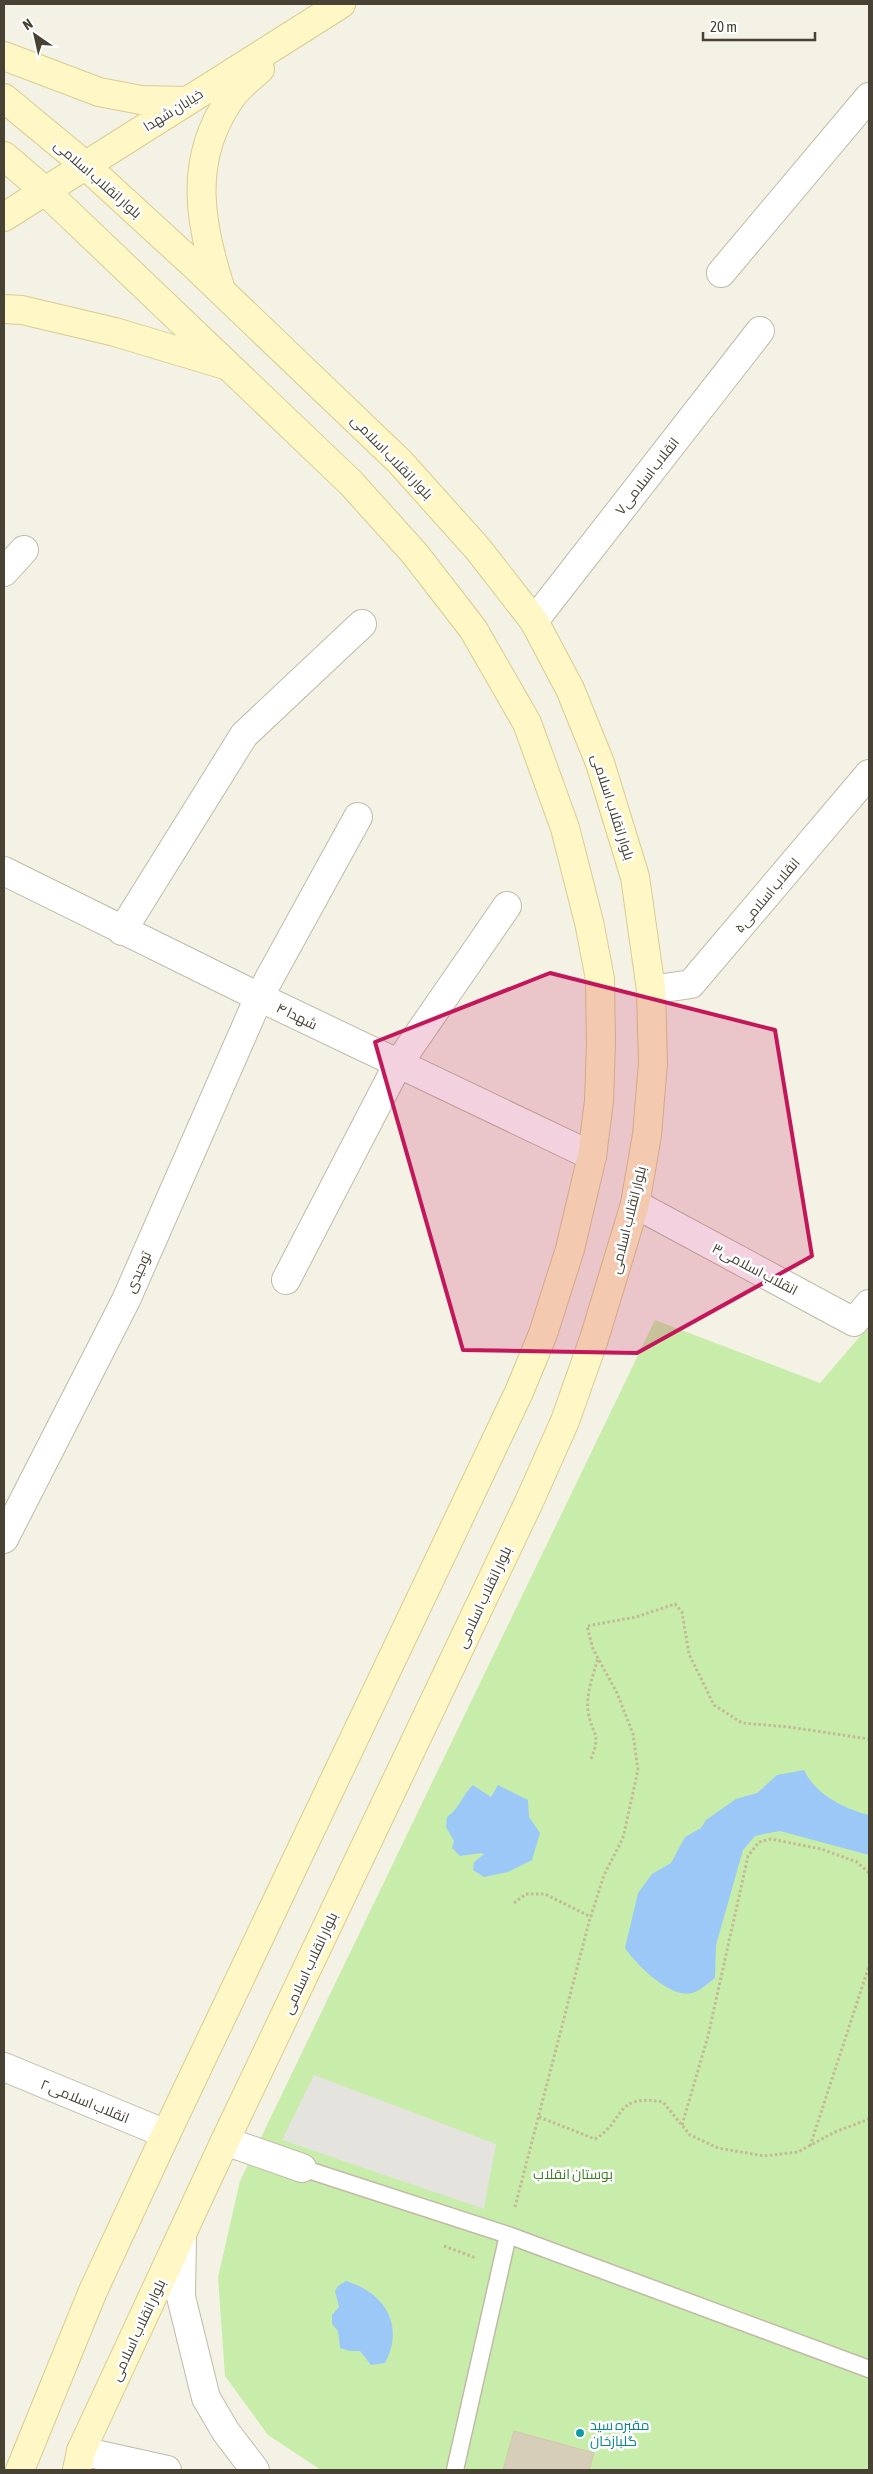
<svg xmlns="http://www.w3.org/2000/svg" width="873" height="2474" font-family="'Asap Condensed',Cairo,sans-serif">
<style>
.green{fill:#c8edaa}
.parking{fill:#e5e3de}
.water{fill:#9cc8f7}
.building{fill:#d7ceba;stroke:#d2c7ac}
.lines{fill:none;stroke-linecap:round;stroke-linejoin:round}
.lane-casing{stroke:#c1baa7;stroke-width:19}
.street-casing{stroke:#c1baa7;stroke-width:30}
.secondary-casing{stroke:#d8cd90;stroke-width:30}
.path{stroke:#c4b997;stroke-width:3;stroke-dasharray:2.5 2.5;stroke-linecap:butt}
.lane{stroke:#fff;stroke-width:16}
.street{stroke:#fff;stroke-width:28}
.secondary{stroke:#fff7c5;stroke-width:28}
.marked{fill:#c2185b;fill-opacity:0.2;stroke:#c2185b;stroke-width:4;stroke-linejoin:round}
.culture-dot{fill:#0f9aa8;stroke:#fff;stroke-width:2}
.labels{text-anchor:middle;stroke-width:5;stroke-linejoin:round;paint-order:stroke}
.street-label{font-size:14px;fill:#474234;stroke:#fff}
.park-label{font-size:14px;fill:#3b7f22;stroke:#fff}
.culture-label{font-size:14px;fill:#0d838f;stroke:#fff;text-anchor:start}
</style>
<rect width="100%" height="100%" fill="#f4f1e5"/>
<path class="green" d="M 655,1320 L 820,1383 L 869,1326 L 869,2470 L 321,2470 L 268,2435 L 225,2376 L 218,2277 L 240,2181 Z"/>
<path class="parking" d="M 314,2075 L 496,2144 L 484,2209 L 282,2140 Z"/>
<path class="water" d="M 804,1770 C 816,1795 843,1808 869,1815 L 869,1855 L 780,1831 L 755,1836 L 743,1850 L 716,1945 L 715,1978 C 708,1983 700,1991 692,1993 C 670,1999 636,1964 625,1948 L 638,1893 L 652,1874 L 671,1863 L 685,1837 L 701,1828 L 706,1820 L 736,1799 L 757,1793 L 777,1775 Z
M 473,1785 L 491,1797 L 498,1785 L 528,1800 L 529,1817 L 540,1833 L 532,1860 L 508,1872 L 484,1877 L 473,1870 L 474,1862 L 484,1854 L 481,1853 L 460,1856 L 452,1848 L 454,1841 L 446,1827 L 447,1817 C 461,1807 461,1796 473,1785 Z
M 346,2281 C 385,2293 405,2325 385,2363 L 371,2365 L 360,2351 L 350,2351 L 340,2348 L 338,2331 L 332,2324 L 332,2315 L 339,2307 L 335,2291 L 338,2286 Z"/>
<path class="building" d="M 514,2431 L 594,2453 L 589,2470 L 503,2470 Z"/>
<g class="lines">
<g class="lane-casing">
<path id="lane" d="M 302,2168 L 508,2235 L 869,2369
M 455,2470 L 508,2235"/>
</g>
<g class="street-casing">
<path id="street" d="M 721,273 L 869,97
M 4,572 L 24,550
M 534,621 L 760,331
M 4,871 L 259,997 L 592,1156
M 122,931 L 244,735 L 362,624
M 651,990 L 691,984 L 869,774
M 635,1204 L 854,1322 L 869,1304
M 286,1280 L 398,1064 L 507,906
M 4,1539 L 126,1300 L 259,997 L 358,817
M 4,2067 L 166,2134
M 225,2141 L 302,2168
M 182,2234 L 181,2297 L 206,2398 L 226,2432 L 255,2470
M 81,2451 L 167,2470"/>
</g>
<g class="secondary-casing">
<path id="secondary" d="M 4,56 L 99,92 L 141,100 L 187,101
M 4,98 L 85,165 L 194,265 L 400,462 L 478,549 L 534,621 L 570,689 L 600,763 L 635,877 L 651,990 L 653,1063 L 647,1135 L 635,1204 L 594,1339 L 565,1421 L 529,1502 L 225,2141 L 81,2451 L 77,2470
M 4,156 L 45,191 L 351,483 L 415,554 L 473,629 L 527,723 L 565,828 L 589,922 L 600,979 L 601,1043 L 599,1101 L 592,1156 L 570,1249 L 543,1334 L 519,1392 L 166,2134 L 93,2291 L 20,2470
M 4,217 L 341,4
M 221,290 C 199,223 188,160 230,99 C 237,88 250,78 260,69
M 4,309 L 22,310 L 115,332 L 225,365"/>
</g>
<path class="path" d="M 591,1759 C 602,1732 592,1736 588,1711 C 586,1694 593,1675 598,1658
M 514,1903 L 526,1894 L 545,1894 L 591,1917
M 539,2117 L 595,2139 C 626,2121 613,2093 663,2102 L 690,2135 L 718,2148 L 764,2156 L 798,2152 L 835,2132 L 869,2119
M 682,2125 L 708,2036 L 748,1856 L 759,1842 L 771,1839 L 821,1849 L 857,1862 L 869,1873
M 810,2146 L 869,1966
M 515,2207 L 589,1922 L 604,1875 L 623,1838 L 638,1770 L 633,1734 L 617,1693 L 593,1649 L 587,1626 L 636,1617 L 675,1604 L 682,1612 L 689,1654 L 714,1705 L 742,1723 L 789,1727 L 869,1739
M 444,2246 L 476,2258"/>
<use href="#lane" class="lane"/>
<use href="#street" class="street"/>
<use href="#secondary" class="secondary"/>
</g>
<path class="marked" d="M 550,973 L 775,1030 L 812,1256 L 637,1353 L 463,1350 L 375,1042 Z"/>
<circle class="culture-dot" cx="580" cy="2433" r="5"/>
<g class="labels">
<g class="street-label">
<text transform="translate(173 110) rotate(-32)" y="5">خیابان شهدا</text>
<text transform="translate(98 179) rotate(41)" y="5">بلوار انقلاب اسلامی</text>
<text transform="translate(392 457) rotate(46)" y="5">بلوار انقلاب اسلامی</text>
<text transform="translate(647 476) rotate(-52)" y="5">انقلاب اسلامی۷</text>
<text transform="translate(613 807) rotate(72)" y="5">بلوار انقلاب اسلامی</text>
<text transform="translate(767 895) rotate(-50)" y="5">انقلاب اسلامی۵</text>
<text transform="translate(297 1016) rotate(26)" y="5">شهدا ۴</text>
<text transform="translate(628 1220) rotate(-76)" y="5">بلوار انقلاب اسلامی</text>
<text transform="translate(755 1269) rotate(28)" y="5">انقلاب اسلامی۳</text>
<text transform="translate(138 1272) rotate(-66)" y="5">توحیدی</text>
<text transform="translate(484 1597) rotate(-65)" y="5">بلوار انقلاب اسلامی</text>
<text transform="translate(310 1963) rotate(-65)" y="5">بلوار انقلاب اسلامی</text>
<text transform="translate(85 2101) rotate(22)" y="5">انقلاب اسلامی ۲</text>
<text transform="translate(138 2330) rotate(-65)" y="5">بلوار انقلاب اسلامی</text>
</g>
<g class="park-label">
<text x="573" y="2179">بوستان انقلاب</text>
</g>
<g class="culture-label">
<text x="590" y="2430">مقبره سید<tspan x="590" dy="16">گلبازخان</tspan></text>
</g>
</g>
<rect width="873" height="2474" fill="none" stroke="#474234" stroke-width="10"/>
<g transform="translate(35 35) rotate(326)" stroke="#ffffff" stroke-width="4" paint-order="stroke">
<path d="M0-4L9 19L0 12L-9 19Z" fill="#474234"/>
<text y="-8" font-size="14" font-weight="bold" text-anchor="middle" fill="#474234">N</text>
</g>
<path d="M703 32v8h112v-8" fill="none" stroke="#474234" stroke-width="2.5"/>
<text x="710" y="32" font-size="15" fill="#474234" stroke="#ffffff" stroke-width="4" paint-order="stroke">20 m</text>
</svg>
